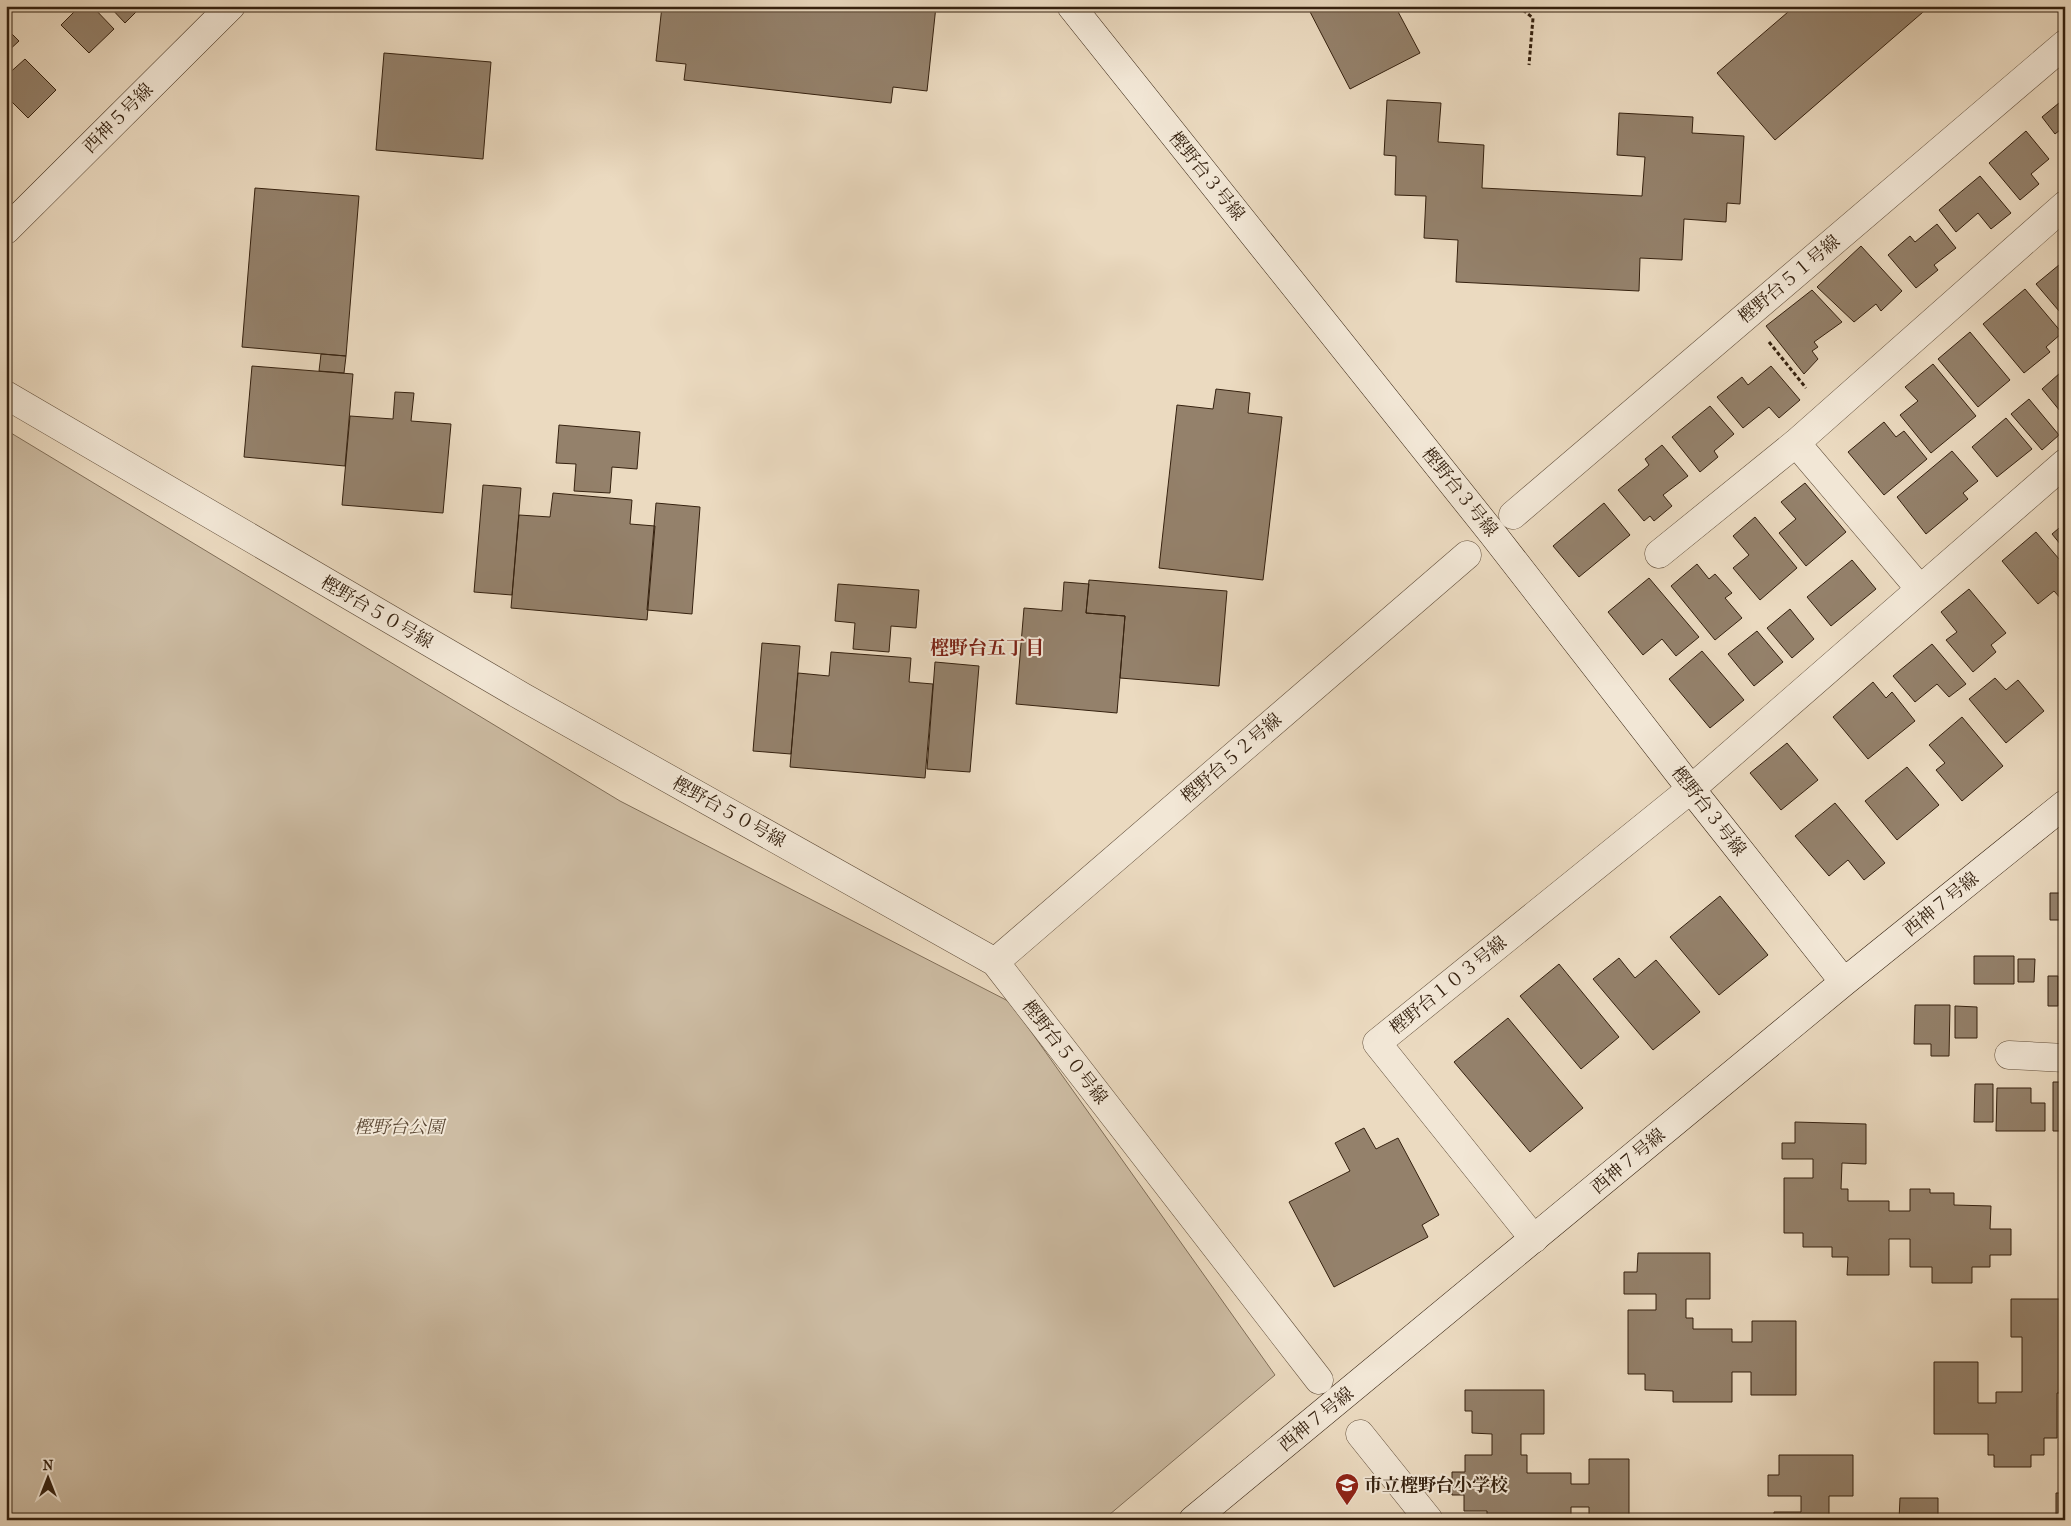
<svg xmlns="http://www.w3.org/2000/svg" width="2071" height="1526" font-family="'IM FELL French Canon','Noto Serif JP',serif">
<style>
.green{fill:#ccbba2;stroke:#806e58}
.building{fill:#94816b;stroke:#35210f}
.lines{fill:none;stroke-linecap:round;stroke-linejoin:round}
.street-casing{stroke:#624f3b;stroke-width:29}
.secondary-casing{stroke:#35210f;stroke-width:29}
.path{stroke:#35210f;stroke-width:3;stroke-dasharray:4 2.5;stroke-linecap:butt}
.street{stroke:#f2e7d6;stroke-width:28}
.secondary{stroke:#f2e7d6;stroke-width:28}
.labels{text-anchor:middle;stroke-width:4;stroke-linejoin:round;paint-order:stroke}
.street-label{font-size:18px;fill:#35210f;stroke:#f2e7d6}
.park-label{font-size:18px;font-style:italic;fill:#5b4834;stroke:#f2e7d6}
.poi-label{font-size:18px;font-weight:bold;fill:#35210f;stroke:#f2e7d6;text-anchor:start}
.neighbourhood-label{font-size:19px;font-weight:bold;fill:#7a1f14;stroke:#f2e7d6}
</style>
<rect width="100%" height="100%" fill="#ebdac0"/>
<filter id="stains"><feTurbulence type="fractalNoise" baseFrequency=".004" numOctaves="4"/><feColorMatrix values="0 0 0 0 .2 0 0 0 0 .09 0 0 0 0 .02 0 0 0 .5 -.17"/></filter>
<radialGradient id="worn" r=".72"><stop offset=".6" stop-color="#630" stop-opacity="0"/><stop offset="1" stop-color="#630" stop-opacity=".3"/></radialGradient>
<path class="green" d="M 6,430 L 620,801 L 1010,1002 L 1275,1375 L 1103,1520 L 6,1520 Z"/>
<path class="building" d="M 80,6 L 92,6 L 114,29 L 89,53 L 61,25 Z
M 109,6 L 142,6 L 125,23 Z
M 662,6 L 890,6 L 904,8 L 905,6 L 936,6 L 927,91 L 893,87 L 891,103 L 684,80 L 686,64 L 656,61 Z
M 1307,6 L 1395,6 L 1420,53 L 1350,89 Z
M 1795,6 L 1930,6 L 1775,140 L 1717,73 Z
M 6,28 L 19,41 L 6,53 Z
M 384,53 L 491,62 L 483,159 L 376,150 Z
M 25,59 L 56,90 L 28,118 L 6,96 L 6,76 Z
M 2065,98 L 2065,126 L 2055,134 L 2042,117 Z
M 1387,100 L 1441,103 L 1438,142 L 1484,145 L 1482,188 L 1642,196 L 1645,157 L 1617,155 L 1619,113 L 1693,117 L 1692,133 L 1744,136 L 1740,204 L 1727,203 L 1726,222 L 1684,219 L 1682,260 L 1640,258 L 1639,291 L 1456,282 L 1458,240 L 1424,238 L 1426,196 L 1395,195 L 1396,156 L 1384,155 Z
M 2026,131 L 2049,159 L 2031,174 L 2039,184 L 2020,200 L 1989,163 Z
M 1980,176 L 2011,213 L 1991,229 L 1978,213 L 1956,232 L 1939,210 Z
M 255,188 L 359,196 L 346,356 L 242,347 Z
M 1937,224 L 1956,248 L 1934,265 L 1938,270 L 1916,288 L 1888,255 L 1910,236 L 1915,242 Z
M 1861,246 L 1902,291 L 1881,311 L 1876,304 L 1854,322 L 1817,287 Z
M 2065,260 L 2065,318 L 2036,284 Z
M 2025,289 L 2062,333 L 2046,347 L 2050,352 L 2024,373 L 1983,324 Z
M 1812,290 L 1842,322 L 1814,342 L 1818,347 L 1812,351 L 1818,359 L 1804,374 L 1766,326 Z
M 1970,332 L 2010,380 L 1978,407 L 1938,359 Z
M 321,354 L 346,356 L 344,373 L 319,371 Z
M 1933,364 L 1976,416 L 1931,453 L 1900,415 L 1918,401 L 1905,387 Z
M 252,366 L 353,374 L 345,466 L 244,457 Z
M 1771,366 L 1800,400 L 1779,418 L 1769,407 L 1743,428 L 1717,397 L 1742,377 L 1748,385 Z
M 2060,373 L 2063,376 L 2065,374 L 2065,417 L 2042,389 Z
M 1216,389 L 1250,393 L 1248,413 L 1282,417 L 1263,580 L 1159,568 L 1177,405 L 1213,409 Z
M 395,392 L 414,393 L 411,421 L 451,424 L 443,513 L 342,505 L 350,416 L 393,419 Z
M 2029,399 L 2059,435 L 2042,450 L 2011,414 Z
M 1710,406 L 1734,434 L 1714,451 L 1718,457 L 1700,472 L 1672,437 Z
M 2006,418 L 2032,449 L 1997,477 L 1972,447 Z
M 1884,422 L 1896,437 L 1904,431 L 1927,459 L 1884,495 L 1848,452 Z
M 559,425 L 640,432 L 637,469 L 612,467 L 610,493 L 574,491 L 576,464 L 556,463 Z
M 1662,445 L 1688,476 L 1663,495 L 1672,506 L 1654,521 L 1650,516 L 1644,521 L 1618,490 L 1649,465 L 1645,459 Z
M 1952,451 L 1978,481 L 1963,493 L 1968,499 L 1926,534 L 1897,497 Z
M 1805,483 L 1846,532 L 1806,566 L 1779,533 L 1796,519 L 1781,502 Z
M 483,485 L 521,488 L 512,595 L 474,592 Z
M 553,493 L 632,500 L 630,524 L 655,526 L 647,620 L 511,608 L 519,515 L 550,517 Z
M 656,503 L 700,507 L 692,614 L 647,610 Z
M 1604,503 L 1630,535 L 1579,577 L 1553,546 Z
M 1755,517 L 1797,568 L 1760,600 L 1733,568 L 1749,555 L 1733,536 Z
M 2065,523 L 2065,550 L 2052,534 Z
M 2036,532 L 2065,566 L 2065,598 L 2062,600 L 2054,591 L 2038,604 L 2002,561 Z
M 1852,560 L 1876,589 L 1831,626 L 1807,597 Z
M 1697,564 L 1709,579 L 1715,574 L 1732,593 L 1725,598 L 1742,618 L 1715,640 L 1671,586 Z
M 1649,578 L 1699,637 L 1676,656 L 1662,639 L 1643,655 L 1608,612 Z
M 1089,580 L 1227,591 L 1219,686 L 1120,678 L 1125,616 L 1086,613 Z
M 1064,582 L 1089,584 L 1086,613 L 1125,616 L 1117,713 L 1016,704 L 1024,608 L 1062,611 Z
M 838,584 L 919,590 L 916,628 L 891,626 L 889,652 L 853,649 L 855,623 L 835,621 Z
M 1969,589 L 2006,633 L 1991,645 L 1996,652 L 1973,672 L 1946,640 L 1957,632 L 1941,612 Z
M 1790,609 L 1814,639 L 1792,658 L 1767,628 Z
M 1757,631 L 1783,662 L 1754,686 L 1728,654 Z
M 762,643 L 800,646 L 791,754 L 753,751 Z
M 1932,644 L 1966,684 L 1949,697 L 1937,684 L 1915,702 L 1893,676 Z
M 1702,651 L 1744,700 L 1710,728 L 1669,679 Z
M 831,652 L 911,658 L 909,682 L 933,684 L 925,778 L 790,767 L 798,673 L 829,676 Z
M 935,662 L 979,666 L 970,772 L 927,769 Z
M 1995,678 L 2006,690 L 2018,680 L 2044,711 L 2006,743 L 1969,699 Z
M 1873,682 L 1886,698 L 1892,692 L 1915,721 L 1868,759 L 1833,717 Z
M 1962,717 L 2003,766 L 1962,801 L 1936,770 L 1945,763 L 1929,745 Z
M 1787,743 L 1818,780 L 1781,810 L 1750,773 Z
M 1907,767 L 1939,805 L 1897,840 L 1865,801 Z
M 1835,803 L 1885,863 L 1864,880 L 1848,860 L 1829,876 L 1795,836 Z
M 2050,893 L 2065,893 L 2065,920 L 2050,920 Z
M 1720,896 L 1768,955 L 1719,995 L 1670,937 Z
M 1974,956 L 2014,956 L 2014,984 L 1974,984 Z
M 1619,958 L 1635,978 L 1656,960 L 1700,1012 L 1653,1050 L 1593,979 Z
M 2018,959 L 2035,959 L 2034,982 L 2018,982 Z
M 1559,964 L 1619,1037 L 1581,1069 L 1520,996 Z
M 2048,976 L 2058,976 L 2058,1006 L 2048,1006 Z
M 1915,1005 L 1950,1005 L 1949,1056 L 1931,1056 L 1931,1044 L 1914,1044 Z
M 1955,1006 L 1977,1007 L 1977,1038 L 1955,1038 Z
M 1508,1018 L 1583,1108 L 1530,1152 L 1454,1062 Z
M 2053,1082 L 2065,1082 L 2065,1131 L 2053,1131 Z
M 1975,1084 L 1993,1084 L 1993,1122 L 1974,1122 Z
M 1997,1088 L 2031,1088 L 2031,1103 L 2045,1103 L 2045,1131 L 1996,1131 Z
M 1795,1122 L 1866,1124 L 1866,1164 L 1842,1163 L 1841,1189 L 1848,1189 L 1848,1201 L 1889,1201 L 1889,1211 L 1910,1211 L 1910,1189 L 1930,1189 L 1930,1193 L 1954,1193 L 1954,1205 L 1991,1206 L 1990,1229 L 2011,1229 L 2011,1255 L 1990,1255 L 1990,1267 L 1972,1267 L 1972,1283 L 1932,1283 L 1932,1267 L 1910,1267 L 1910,1239 L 1889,1239 L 1889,1275 L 1847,1275 L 1848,1257 L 1832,1257 L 1832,1247 L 1803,1247 L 1803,1233 L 1784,1233 L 1784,1178 L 1813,1178 L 1813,1159 L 1782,1159 L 1782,1143 L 1795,1143 Z
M 1364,1128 L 1376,1149 L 1398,1138 L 1439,1215 L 1422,1225 L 1428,1237 L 1334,1287 L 1289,1202 L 1350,1171 L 1335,1143 Z
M 1638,1253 L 1710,1253 L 1710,1299 L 1686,1299 L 1686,1318 L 1693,1318 L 1693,1329 L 1732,1329 L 1732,1342 L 1752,1342 L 1752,1321 L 1796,1321 L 1796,1395 L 1751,1395 L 1751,1372 L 1732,1372 L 1732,1402 L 1673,1402 L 1673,1391 L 1645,1390 L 1645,1374 L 1628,1374 L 1628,1310 L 1656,1310 L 1656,1294 L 1624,1294 L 1624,1272 L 1637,1272 Z
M 2011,1299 L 2065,1299 L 2065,1393 L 2057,1393 L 2057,1438 L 2044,1438 L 2044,1455 L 2031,1455 L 2031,1467 L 1994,1467 L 1994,1455 L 1988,1455 L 1988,1434 L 1934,1434 L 1934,1362 L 1978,1362 L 1978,1403 L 1996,1403 L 1996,1392 L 2022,1392 L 2022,1337 L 2011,1337 Z
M 1465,1390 L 1544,1390 L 1544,1434 L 1521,1434 L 1521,1455 L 1527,1455 L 1527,1473 L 1571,1473 L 1571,1484 L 1589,1484 L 1589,1459 L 1629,1459 L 1629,1520 L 1589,1520 L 1589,1507 L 1571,1507 L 1571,1520 L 1487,1520 L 1487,1511 L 1464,1511 L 1464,1495 L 1452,1495 L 1452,1472 L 1465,1472 L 1465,1455 L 1492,1455 L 1492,1434 L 1472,1433 L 1472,1411 L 1465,1411 Z
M 1779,1455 L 1853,1455 L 1853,1496 L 1829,1496 L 1829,1520 L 1774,1520 L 1774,1512 L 1801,1512 L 1801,1496 L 1768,1496 L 1768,1475 L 1779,1475 Z
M 2056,1493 L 2065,1493 L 2065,1520 L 2056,1520 Z
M 1900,1498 L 1938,1498 L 1938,1520 L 1899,1520 Z"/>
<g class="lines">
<g class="street-casing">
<path id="street" d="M 6,395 L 523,697 L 995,962 L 1319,1380
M 1513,515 L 2065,44
M 1659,554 L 1796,443
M 1920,589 L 1796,443 L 2065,205
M 995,962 L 1467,555
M 2009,1055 L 2065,1058
M 1534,1239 L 1377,1043 L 1691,789 L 2065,463
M 1360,1434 L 1429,1520"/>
</g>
<g class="secondary-casing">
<path id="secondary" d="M 1071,6 L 1492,533 L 1691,789 L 1844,982
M 6,230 L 231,6
M 1193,1520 L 1844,982 L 2065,804"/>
</g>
<path class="path" d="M 1518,6 L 1533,18 L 1529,65
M 1769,342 L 1806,388"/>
<use href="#street" class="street"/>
<use href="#secondary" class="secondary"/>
</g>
<defs>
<g id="school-pin" transform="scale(1.25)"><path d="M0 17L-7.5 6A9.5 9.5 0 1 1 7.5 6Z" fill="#8f2418" stroke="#f2e7d6"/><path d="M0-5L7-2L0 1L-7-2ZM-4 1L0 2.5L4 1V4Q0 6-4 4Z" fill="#fff"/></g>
</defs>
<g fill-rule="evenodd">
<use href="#school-pin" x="1347" y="1485"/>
</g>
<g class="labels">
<g class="street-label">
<text transform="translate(118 118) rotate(-45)" y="6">西神５号線</text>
<text transform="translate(1207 176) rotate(51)" y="6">樫野台３号線</text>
<text transform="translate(1789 279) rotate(-40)" y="6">樫野台５１号線</text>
<text transform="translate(1460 492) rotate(51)" y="6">樫野台３号線</text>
<text transform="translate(377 612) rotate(30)" y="6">樫野台５０号線</text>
<text transform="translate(1231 758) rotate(-41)" y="6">樫野台５２号線</text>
<text transform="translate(1709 811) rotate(52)" y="6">樫野台３号線</text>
<text transform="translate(729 812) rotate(29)" y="6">樫野台５０号線</text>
<text transform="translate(1941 904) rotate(-39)" y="6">西神７号線</text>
<text transform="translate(1448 985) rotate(-39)" y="6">樫野台１０３号線</text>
<text transform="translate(1065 1052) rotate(52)" y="6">樫野台５０号線</text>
<text transform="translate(1628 1161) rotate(-40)" y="6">西神７号線</text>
<text transform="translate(1316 1419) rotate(-39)" y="6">西神７号線</text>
</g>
<g class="park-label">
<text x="399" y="1133">樫野台公園</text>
</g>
<g class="poi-label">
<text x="1364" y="1491">市立樫野台小学校</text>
</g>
<g class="neighbourhood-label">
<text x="987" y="654">樫野台五丁目</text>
</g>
</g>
<rect width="2071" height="1526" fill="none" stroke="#ebdac0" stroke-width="25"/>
<rect x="8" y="8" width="2056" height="1511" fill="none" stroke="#35210f" stroke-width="2.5"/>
<rect x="12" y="12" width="2046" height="1501" fill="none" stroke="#35210f"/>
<g transform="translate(48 1478)" stroke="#f2e7d6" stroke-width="4" paint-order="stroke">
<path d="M0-4L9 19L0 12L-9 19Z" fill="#35210f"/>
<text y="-8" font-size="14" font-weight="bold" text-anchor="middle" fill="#35210f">N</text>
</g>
<rect width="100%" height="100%" filter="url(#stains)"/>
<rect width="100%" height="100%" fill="url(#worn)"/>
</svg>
